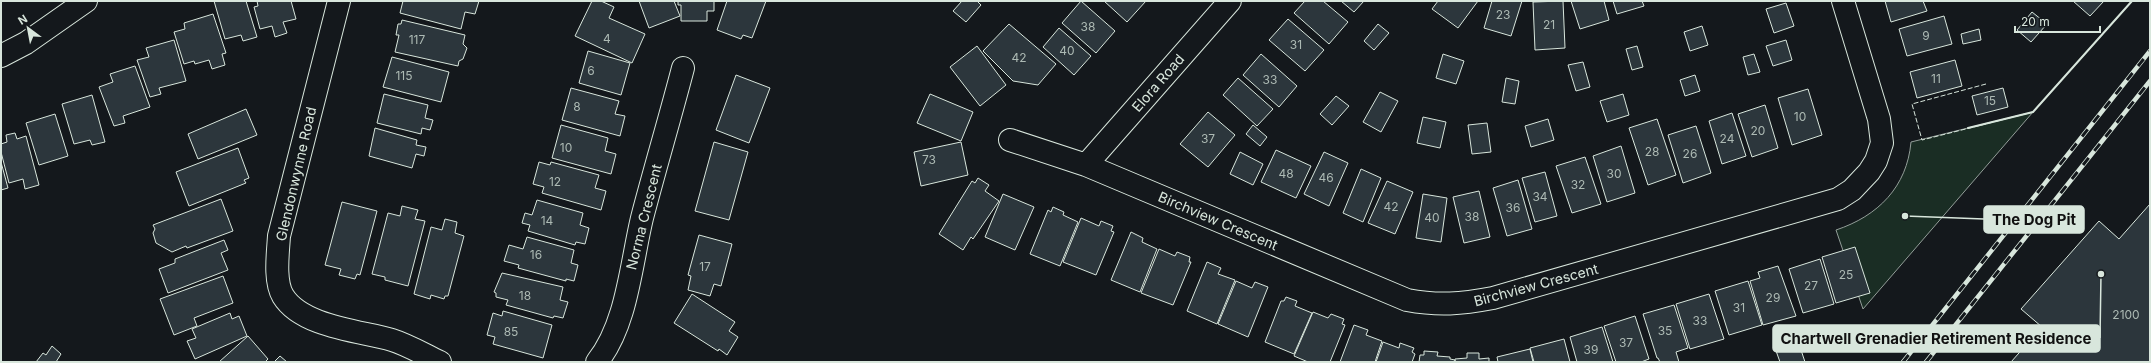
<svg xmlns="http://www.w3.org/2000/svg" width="2151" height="363" font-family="Inter,sans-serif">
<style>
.green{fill:#1a2d24;stroke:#939e99}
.building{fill:#2c363c;stroke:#d8e6dc}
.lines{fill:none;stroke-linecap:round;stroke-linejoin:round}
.minor-casing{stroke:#d8e6dc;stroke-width:24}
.minor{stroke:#14181c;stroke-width:22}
.rail-casing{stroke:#d8e6dc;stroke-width:4.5}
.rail{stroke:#14181c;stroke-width:3;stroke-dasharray:9;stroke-linecap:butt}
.fence{stroke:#d8e6dc;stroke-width:1;stroke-dasharray:5 2;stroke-linecap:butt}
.wall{stroke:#d8e6dc;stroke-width:2}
.labels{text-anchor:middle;stroke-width:3;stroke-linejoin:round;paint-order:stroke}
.number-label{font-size:12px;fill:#adbab4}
.street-label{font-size:14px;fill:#d8e6dc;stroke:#14181c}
.leader{fill:none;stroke:#d8e6dc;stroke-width:1.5}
.callout-dot{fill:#d8e6dc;stroke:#14181c;stroke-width:1.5}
.callout{fill:#d8e6dc;stroke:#d8e6dc;stroke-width:1.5}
.callout-label{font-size:15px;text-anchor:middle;font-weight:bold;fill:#111}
</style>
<rect width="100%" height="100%" fill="#14181c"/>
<path class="green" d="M 2033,112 L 1863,309 L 1836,230 C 1878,216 1907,187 1911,142 Z"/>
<path class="building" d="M 214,1 L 246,1 L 257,37 L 243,41 L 241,35 L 225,39 Z
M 257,1 L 291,1 L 296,19 L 283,22 L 287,33 L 275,37 L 272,26 L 260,29 L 254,7 L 258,6 Z
M 403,1 L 479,1 L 475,14 L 465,12 L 461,29 L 400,13 Z
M 592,1 L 601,1 L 614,7 L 609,18 L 645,34 L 632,63 L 575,36 Z
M 639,1 L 674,1 L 680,16 L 649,28 Z
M 678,1 L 714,1 L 714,11 L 707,11 L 707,21 L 681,21 L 681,5 L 678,5 Z
M 727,1 L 766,1 L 752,38 L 743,35 L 741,39 L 717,30 Z
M 962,1 L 977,1 L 981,5 L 966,22 L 953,11 Z
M 1081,1 L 1115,31 L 1096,53 L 1062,23 Z
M 1104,1 L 1146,1 L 1127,22 Z
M 1305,1 L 1323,1 L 1348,22 L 1329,44 L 1294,13 Z
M 1341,1 L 1364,1 L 1354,12 Z
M 1438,1 L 1478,1 L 1458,28 L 1432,9 Z
M 1492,1 L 1522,1 L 1511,36 L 1484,28 Z
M 1563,1 L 1565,48 L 1535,50 L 1533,2 Z
M 1571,1 L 1604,1 L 1609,20 L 1580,29 Z
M 1613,1 L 1642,1 L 1644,6 L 1617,14 Z
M 1885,1 L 1923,1 L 1927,11 L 1891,22 Z
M 2073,1 L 2104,1 L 2090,16 Z
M 1786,3 L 1794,26 L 1774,33 L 1766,9 Z
M 2032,12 L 2047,24 L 2031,42 L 2017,30 Z
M 213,14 L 226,53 L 222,54 L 225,65 L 212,69 L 209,60 L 195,64 L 194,61 L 184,64 L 174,32 L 185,29 L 184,23 Z
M 1944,16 L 1952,44 L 1907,56 L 1899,29 Z
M 1288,19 L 1324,50 L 1305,71 L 1269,40 Z
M 402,20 L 465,35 L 463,44 L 467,48 L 463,59 L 459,61 L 458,66 L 395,52 L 399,35 L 396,35 L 398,24 L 401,24 Z
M 1009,24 L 1056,64 L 1038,85 L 1013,81 L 983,51 Z
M 1378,24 L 1389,33 L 1374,50 L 1364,41 Z
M 1702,26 L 1708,45 L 1690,51 L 1684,32 Z
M 1059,28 L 1091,56 L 1074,75 L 1043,47 Z
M 1979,29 L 1981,40 L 1963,44 L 1961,34 Z
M 174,40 L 186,81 L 159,88 L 161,94 L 150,97 L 137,60 L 149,57 L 146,48 Z
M 1786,40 L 1792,60 L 1773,66 L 1766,46 Z
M 977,46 L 1006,85 L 980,106 L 950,67 Z
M 1637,46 L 1643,67 L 1632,70 L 1626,49 Z
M 588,51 L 630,63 L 621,95 L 579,83 Z
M 1261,54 L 1297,86 L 1279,107 L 1243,75 Z
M 1443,54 L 1464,61 L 1456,84 L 1436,78 Z
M 1754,54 L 1760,72 L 1748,75 L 1743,57 Z
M 392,57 L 449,72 L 441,102 L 383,87 Z
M 1955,60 L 1962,86 L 1917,98 L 1910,72 Z
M 1583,62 L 1590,87 L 1576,91 L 1568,65 Z
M 135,66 L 150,107 L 123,116 L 125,123 L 114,126 L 99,87 L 113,82 L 110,74 Z
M 736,75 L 770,88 L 749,143 L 716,130 Z
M 1695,75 L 1700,91 L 1685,96 L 1680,80 Z
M 1238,78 L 1273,109 L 1257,126 L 1223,95 Z
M 1506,78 L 1519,81 L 1515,104 L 1502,102 Z
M 571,88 L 619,101 L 615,114 L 625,116 L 620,136 L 562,120 Z
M 2003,88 L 2008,107 L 1977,115 L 1972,96 Z
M 1808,89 L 1822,135 L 1792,145 L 1778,98 Z
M 1380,92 L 1398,101 L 1381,132 L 1363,122 Z
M 384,94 L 428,105 L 425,118 L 433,120 L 430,130 L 422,128 L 421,134 L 377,123 Z
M 930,94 L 973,112 L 961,141 L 917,123 Z
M 1623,94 L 1629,115 L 1607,122 L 1600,101 Z
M 92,95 L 105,142 L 92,145 L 90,140 L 74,144 L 62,104 Z
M 1336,96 L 1349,106 L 1332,125 L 1320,114 Z
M 1765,105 L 1778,148 L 1752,157 L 1738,114 Z
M 246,109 L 257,135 L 198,159 L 188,134 Z
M 1208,112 L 1235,135 L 1208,167 L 1180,144 Z
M 1732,113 L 1746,156 L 1722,164 L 1709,121 Z
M 55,114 L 68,156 L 39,165 L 26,123 Z
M 1423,117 L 1446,122 L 1440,148 L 1417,143 Z
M 1548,119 L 1554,140 L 1531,147 L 1525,126 Z
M 1657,119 L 1676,175 L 1648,185 L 1629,128 Z
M 1487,123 L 1491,152 L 1472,154 L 1468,125 Z
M 561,125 L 608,138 L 605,151 L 616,154 L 611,174 L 552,158 Z
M 1253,125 L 1267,137 L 1260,146 L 1246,134 Z
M 1696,126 L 1711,173 L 1683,183 L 1668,135 Z
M 375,128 L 417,140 L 416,145 L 426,147 L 424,156 L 416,154 L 412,168 L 369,156 Z
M 15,133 L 17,139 L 26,136 L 39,185 L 25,189 L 23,179 L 9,183 L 1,152 L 1,144 L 7,142 L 6,135 Z
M 714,142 L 748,152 L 729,220 L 695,211 Z
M 961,142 L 968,175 L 921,186 L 914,152 Z
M 1621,146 L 1635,193 L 1607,202 L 1593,156 Z
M 238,148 L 249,178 L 244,180 L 246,183 L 189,206 L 176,172 Z
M 1276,150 L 1311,166 L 1296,198 L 1261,182 Z
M 1240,152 L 1263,164 L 1253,185 L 1230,174 Z
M 1324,152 L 1348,163 L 1329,206 L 1304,194 Z
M 1585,157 L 1601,204 L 1572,213 L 1556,166 Z
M 1,162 L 8,188 L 1,190 Z
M 539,162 L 550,165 L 551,162 L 599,175 L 595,188 L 606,191 L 601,210 L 542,193 L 544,187 L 533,184 Z
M 1361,169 L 1381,178 L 1363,222 L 1343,213 Z
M 1545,172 L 1557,216 L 1535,222 L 1522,178 Z
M 978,178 L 989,185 L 985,191 L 999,201 L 973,239 L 971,237 L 963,250 L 939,234 L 972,181 L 975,183 Z
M 1518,180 L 1532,229 L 1507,236 L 1493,188 Z
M 1387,181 L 1413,192 L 1395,234 L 1368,223 Z
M 1479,191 L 1490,237 L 1464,243 L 1453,197 Z
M 1003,194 L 1034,207 L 1015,250 L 985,237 Z
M 1423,194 L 1447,198 L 1441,242 L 1416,238 Z
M 221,199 L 233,231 L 187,248 L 186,246 L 172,252 L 156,243 L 153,233 L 155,229 L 153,225 Z
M 537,200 L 583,213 L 580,225 L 589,228 L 585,244 L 576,242 L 575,245 L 528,231 L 530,225 L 522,223 L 525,213 L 532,215 Z
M 342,202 L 377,211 L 360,275 L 357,274 L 355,279 L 339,275 L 341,269 L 325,265 Z
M 2150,204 L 2150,362 L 2011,362 L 2042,327 L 2021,309 L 2099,221 L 2119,239 Z
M 402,206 L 418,210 L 415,219 L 425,221 L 408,286 L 385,280 L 385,277 L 372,274 L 388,213 L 400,216 Z
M 1053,207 L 1064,212 L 1063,215 L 1078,222 L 1060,266 L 1030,254 L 1048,210 L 1051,212 Z
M 1081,218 L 1099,226 L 1101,221 L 1113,226 L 1111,231 L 1114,232 L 1096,275 L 1063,262 Z
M 445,219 L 457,222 L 455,233 L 464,236 L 448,296 L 445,296 L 444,299 L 431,295 L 430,299 L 414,294 L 431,227 L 442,230 Z
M 1131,232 L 1143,238 L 1142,242 L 1157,249 L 1140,292 L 1111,280 Z
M 699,235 L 732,244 L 721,286 L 714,284 L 710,296 L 688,290 L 691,276 L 688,275 Z
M 527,237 L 574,250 L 571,263 L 578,265 L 574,281 L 566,279 L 566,281 L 518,268 L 519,265 L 504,261 L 509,245 L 523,249 Z
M 224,240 L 228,250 L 221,253 L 228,270 L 168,293 L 159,269 L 175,263 L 175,259 Z
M 1855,247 L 1870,293 L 1836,303 L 1822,257 Z
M 1159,249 L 1175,256 L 1177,252 L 1190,257 L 1189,262 L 1191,262 L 1173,305 L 1141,293 Z
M 1820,259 L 1834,304 L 1803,313 L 1789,269 Z
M 1207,262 L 1221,268 L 1218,274 L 1235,280 L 1217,324 L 1187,311 Z
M 1778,266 L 1796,316 L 1763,325 L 1750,281 L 1760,278 L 1758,272 Z
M 502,273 L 563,287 L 560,300 L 568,302 L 563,318 L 554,316 L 553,318 L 506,305 L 508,300 L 496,297 L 496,293 L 494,292 Z
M 223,276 L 233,303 L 194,318 L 197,326 L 174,335 L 160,299 Z
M 1236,281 L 1252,288 L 1255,282 L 1268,287 L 1248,337 L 1218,324 Z
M 1748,281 L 1762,325 L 1729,335 L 1715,291 Z
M 692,294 L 735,322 L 729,331 L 738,337 L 727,355 L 719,349 L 718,351 L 674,323 Z
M 1709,294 L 1724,339 L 1690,349 L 1676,304 Z
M 1286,297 L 1297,301 L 1295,306 L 1312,313 L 1294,354 L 1265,342 L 1281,301 L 1284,301 Z
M 1674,305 L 1688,348 L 1676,352 L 1679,362 L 1660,362 L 1658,358 L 1657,358 L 1643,314 Z
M 503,311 L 552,325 L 543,358 L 493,344 L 495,337 L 487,335 L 493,313 L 502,316 Z
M 1313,312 L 1328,318 L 1331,314 L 1344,319 L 1342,324 L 1345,325 L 1330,362 L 1308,362 L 1294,356 Z
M 230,313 L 232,319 L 239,316 L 247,336 L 195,359 L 187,341 L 196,338 L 192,329 Z
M 1635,316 L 1649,359 L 1641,362 L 1616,362 L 1604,326 Z
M 1354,325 L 1368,330 L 1366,335 L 1382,341 L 1375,362 L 1340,362 Z
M 1602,327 L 1613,362 L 1577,362 L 1570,337 Z
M 248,336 L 268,359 L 265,362 L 219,362 Z
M 1564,339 L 1570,362 L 1534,362 L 1530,348 Z
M 1798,341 L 1805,362 L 1780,362 L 1775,348 Z
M 1383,342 L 1399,348 L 1400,343 L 1414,348 L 1412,352 L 1415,354 L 1412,362 L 1376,362 Z
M 52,346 L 61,354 L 56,362 L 36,362 L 43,353 L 46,355 Z
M 1530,349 L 1533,362 L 1498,362 L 1497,357 Z
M 1424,351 L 1438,352 L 1437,356 L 1450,357 L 1450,359 L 1455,360 L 1455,362 L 1419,362 L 1420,355 L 1424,355 Z
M 1467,353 L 1479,353 L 1479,359 L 1489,358 L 1489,362 L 1455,362 L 1455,359 L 1467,358 Z
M 280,356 L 287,362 L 274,362 Z"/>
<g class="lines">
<g class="minor-casing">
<path id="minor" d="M 339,1 L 279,236 C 278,253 274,281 283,296 C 302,327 361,331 392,340 C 408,345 425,355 440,362
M 1,56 L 26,43 L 86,1
M 1010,140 L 1086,165 L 1407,300 C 1439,306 1461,304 1493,298 L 1838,199 L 1852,190 L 1869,172 L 1876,161 L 1882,143 L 1879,119 L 1843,1
M 1086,165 L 1230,1
M 597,362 C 627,325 631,264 642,218 C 655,168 670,118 683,68"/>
</g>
<use href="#minor" class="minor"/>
<g class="rail-casing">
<path id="rail" d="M 1903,362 L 2150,51
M 1926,362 L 2150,81"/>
</g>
<use href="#rail" class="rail"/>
<path class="fence" d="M 1986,84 L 1912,104 L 1922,140 L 2033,112"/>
<path class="wall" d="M 1968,128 L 2033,112 L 2132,1"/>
</g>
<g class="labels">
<g class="number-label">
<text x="1503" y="19">23</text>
<text x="1549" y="29">21</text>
<text x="1088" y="31">38</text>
<text x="1926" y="40">9</text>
<text x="607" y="43">4</text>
<text x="417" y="44">117</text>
<text x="1296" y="49">31</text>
<text x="1067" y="55">40</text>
<text x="1019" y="62">42</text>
<text x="591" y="75">6</text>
<text x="404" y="80">115</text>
<text x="1936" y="83">11</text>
<text x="1270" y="84">33</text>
<text x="1990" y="105">15</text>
<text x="577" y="111">8</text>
<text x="1800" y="121">10</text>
<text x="1758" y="135">20</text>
<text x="1208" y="143">37</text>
<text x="1727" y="143">24</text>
<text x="566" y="152">10</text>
<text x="1652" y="156">28</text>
<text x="1690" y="158">26</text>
<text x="929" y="164">73</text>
<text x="1286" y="178">48</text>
<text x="1614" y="178">30</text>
<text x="1326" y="182">46</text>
<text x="555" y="186">12</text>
<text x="1578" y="189">32</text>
<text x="1540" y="201">34</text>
<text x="1391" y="211">42</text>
<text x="1513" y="212">36</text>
<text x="1472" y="221">38</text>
<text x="1432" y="222">40</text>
<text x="547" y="225">14</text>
<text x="536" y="259">16</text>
<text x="705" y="271">17</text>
<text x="1846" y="279">25</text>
<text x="1811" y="290">27</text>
<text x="525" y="300">18</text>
<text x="1773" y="302">29</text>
<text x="1739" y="312">31</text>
<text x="2126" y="319">2100</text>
<text x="1700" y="325">33</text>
<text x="1665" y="335">35</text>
<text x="511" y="336">85</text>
<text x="1626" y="347">37</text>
<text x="1591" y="354">39</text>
</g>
<g class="street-label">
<text transform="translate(1158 83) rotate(-49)" y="5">Elora Road</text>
<text transform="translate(296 174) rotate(-77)" y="5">Glendonwynne Road</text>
<text transform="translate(644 217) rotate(-76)" y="5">Norma Crescent</text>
<text transform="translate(1218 221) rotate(23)" y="5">Birchview Crescent</text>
<text transform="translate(1536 285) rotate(-15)" y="5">Birchview Crescent</text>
</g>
</g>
<path class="leader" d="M1905 216L1984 219M2101 274L2100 338"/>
<g class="callout-dot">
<circle cx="1905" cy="216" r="4"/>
<circle cx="2101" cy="274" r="4"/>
</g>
<g class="callout">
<rect x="1984" y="206" width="100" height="27" rx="4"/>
<rect x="1773" y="325" width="327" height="27" rx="4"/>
</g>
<g class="callout-label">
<text x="2034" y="225">The Dog Pit</text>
<text x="1936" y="344">Chartwell Grenadier Retirement Residence</text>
</g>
<rect width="2151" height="363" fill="none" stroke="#d8e6dc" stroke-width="4"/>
<g transform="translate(28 28) rotate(328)" stroke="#14181c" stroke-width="3" paint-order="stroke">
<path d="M0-3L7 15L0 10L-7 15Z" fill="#d8e6dc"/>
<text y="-6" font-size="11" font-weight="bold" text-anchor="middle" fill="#d8e6dc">N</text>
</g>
<path d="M2015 26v6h85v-6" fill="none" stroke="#d8e6dc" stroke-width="2"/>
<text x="2021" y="26" font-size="12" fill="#d8e6dc" stroke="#14181c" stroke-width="3" paint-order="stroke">20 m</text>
</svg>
